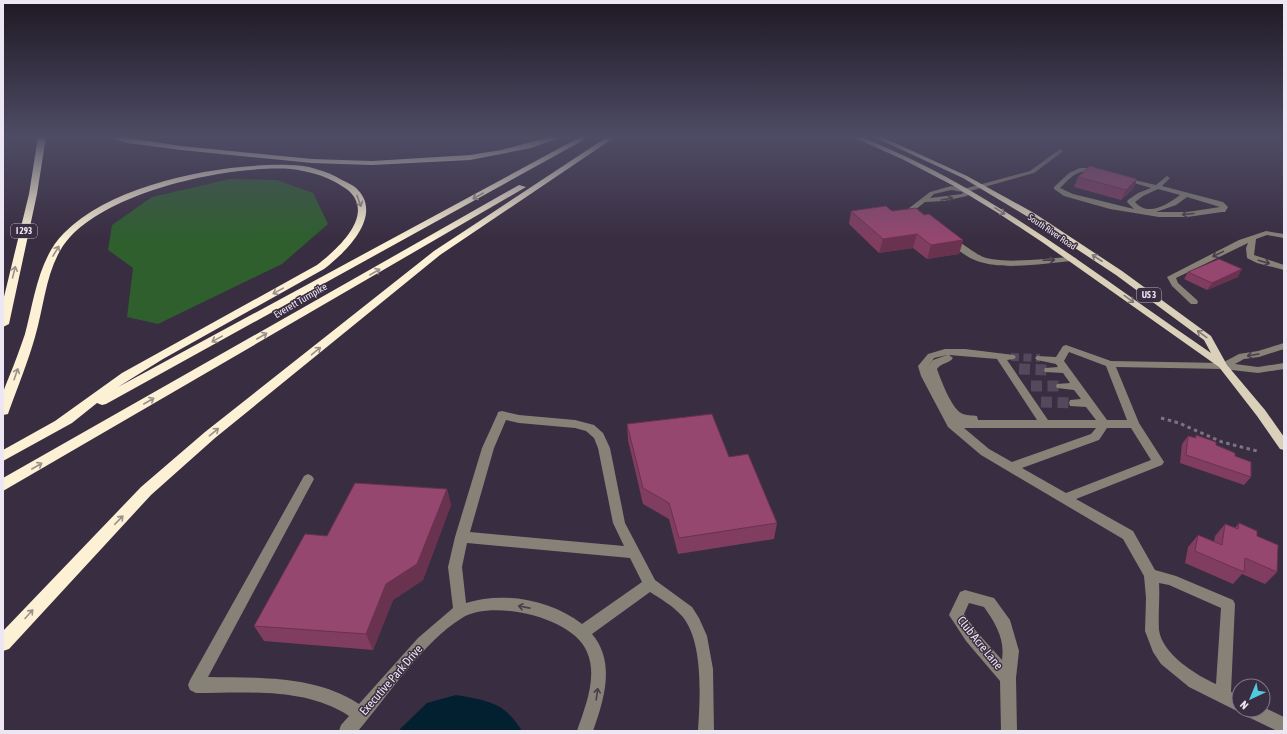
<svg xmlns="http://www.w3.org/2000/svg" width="1287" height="734" font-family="'Asap Condensed',sans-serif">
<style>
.green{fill:#2e5f2d}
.water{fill:#032030}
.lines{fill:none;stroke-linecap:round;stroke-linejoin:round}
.minor-tunnel-far1{stroke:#54495c;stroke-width:8;stroke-dasharray:8 4.5;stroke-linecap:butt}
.minor-tunnel{stroke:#54495c;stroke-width:11;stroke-dasharray:11 5.5;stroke-linecap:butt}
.path{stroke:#7d7384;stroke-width:3;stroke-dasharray:3.5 3.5;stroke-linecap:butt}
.minor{fill:#868277;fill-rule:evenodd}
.major{fill:#dbd1ba;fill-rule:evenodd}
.highway{fill:#fcf1d5;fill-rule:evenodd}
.wall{fill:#813d60}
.shaded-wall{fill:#69324e}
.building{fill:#964770;stroke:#69324e}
.oneway{stroke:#9a8f8b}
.oneway2{stroke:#483e4c}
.oneway3{stroke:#827777}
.labels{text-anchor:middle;stroke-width:3;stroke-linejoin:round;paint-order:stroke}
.shield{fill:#392d41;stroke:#b7aebe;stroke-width:1}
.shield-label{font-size:9px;font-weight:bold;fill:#ede6f3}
.far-street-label{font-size:9px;fill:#ede6f3;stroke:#392d41}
.street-label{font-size:10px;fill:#ede6f3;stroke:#392d41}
.near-street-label{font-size:12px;fill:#ede6f3;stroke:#392d41}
</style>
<rect width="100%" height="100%" fill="#392d41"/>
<path class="green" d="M 230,179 L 277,180 L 313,193 L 328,224 L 282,264 L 158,324 L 127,317 L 133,268 L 108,250 L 112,225 L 152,197 Z"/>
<path class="water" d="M 456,695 C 487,701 504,701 522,731 L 398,731 L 427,703 Z"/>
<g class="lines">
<path class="minor-tunnel-far1" d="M 1011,357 L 1040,358"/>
<path class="minor-tunnel" d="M 1019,369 L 1049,370
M 1031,386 L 1061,386
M 1041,402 L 1074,403"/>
<path class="path" d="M 1161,418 L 1179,423 L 1222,442 L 1257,451"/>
<path class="minor" d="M 1060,149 L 1063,151 L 1062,152 L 1034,173 L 970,191 L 967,196 L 944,201 L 925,202 L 916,209 L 924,215 L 924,219 L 918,219 L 908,209 L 930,192 L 951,186 L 967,188 L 1030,171 ZM 951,190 L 963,192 L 962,194 L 930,198 L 934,194 Z
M 1080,168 L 1092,168 L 1103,172 C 1098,176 1088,171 1081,172 C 1073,174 1066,182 1060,188 L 1073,194 L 1134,209 L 1127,202 L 1128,200 L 1138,193 L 1151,188 L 1121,179 L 1121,177 L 1156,185 L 1167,176 L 1170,178 L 1162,186 L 1223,202 L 1228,207 L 1225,212 L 1222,212 L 1187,217 L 1159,217 L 1110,209 L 1064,196 L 1054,189 L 1054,187 L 1069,173 ZM 1158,189 L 1180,195 C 1167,205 1148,217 1135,202 L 1143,196 ZM 1187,197 L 1217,206 L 1220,207 L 1187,212 L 1156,212 L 1176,205 Z
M 1266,231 L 1284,234 L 1284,238 L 1267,235 L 1256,239 L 1254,255 L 1284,265 L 1284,270 L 1257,263 L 1247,258 L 1246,248 L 1248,243 L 1176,278 L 1178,283 L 1197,300 L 1198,302 L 1197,304 L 1191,304 L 1172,286 L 1167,277 L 1239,240 Z
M 948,238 C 957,237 975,255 986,258 C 1013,264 1045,258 1073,257 L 1077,259 L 1073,261 C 1043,263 1006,271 977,261 C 966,257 957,249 948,242 Z
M 1284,343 L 1284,349 L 1259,357 L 1244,359 L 1235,364 L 1258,367 L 1284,363 L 1284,369 L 1258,373 L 1223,369 L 1116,367 L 1139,423 L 1164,462 L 1162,465 L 1076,499 L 1133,531 L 1155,570 L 1176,576 L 1233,600 L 1235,604 L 1231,692 L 1239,696 L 1239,710 L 1244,710 L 1239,712 L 1189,687 L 1161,664 L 1153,652 L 1145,631 L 1146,598 L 1144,576 L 1123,539 L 981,455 L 948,427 L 921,376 L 918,366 L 928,354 L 945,349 L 965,349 L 1014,355 L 1016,357 L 1014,359 L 1007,360 L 1048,420 L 1096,420 L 1086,407 L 1070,406 L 1069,403 L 1070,400 L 1081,399 L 1074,390 L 1057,388 L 1056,386 L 1057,384 L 1070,383 L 1063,373 L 1045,372 L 1044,370 L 1045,368 L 1058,367 L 1056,364 L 1037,360 L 1035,358 L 1037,356 L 1056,357 L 1063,346 L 1066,345 L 1111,361 L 1222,363 L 1239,354 L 1258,351 ZM 1069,352 L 1106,366 L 1127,420 L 1107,420 L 1064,361 ZM 947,355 L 933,360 L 928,367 L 934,358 ZM 949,355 L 997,359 L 1037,420 L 978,420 L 977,416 C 972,415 966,416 961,413 C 951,407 941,380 937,369 C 942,362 949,364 953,358 ZM 964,428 L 1096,428 L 1091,434 L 1012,462 L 989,449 ZM 1107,428 L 1131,428 L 1151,460 L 1066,493 L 1022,468 L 1099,440 ZM 1159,583 L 1169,585 L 1221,608 L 1216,684 C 1196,675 1162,654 1159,630 C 1158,614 1160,598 1159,583 Z
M 502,411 L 519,415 L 575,420 L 594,425 L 603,433 L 610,448 L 625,523 L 655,580 L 692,607 L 699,618 L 707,636 L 713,669 L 714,731 L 698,731 C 700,699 704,642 682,616 C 673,606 661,599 650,592 L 592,634 C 616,662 604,700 593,731 L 577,731 C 585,707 598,677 587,652 C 573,617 492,599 462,618 C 424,641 387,697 358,731 L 339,731 L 341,725 L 349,716 C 305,687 246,693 196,693 L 190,690 L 188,685 L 190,680 L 304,476 L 308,474 L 312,476 L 314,479 L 208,677 C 260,678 315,675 359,704 L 418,638 L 453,608 L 448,567 L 455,537 L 482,448 L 497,415 L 498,412 ZM 506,420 L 519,423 L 575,428 L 586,431 L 594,438 L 598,448 L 613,523 L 624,546 L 470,532 L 494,448 ZM 467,543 L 630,558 L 642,582 L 582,624 C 551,600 504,591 466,603 L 462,567 Z
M 965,590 L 994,598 L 1010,620 L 1019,651 L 1016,678 L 1017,731 L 1001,731 L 1000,681 L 966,641 L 949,615 L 960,592 ZM 969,603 L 984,607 C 996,624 1005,639 1002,660 L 976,631 L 964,614 Z
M 1263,707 L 1284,717 L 1284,731 L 1277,731 L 1246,716 L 1244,710 L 1263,710 Z"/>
<path class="major" d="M 853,137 L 862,137 C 894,151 926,165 957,183 C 1046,233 1127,296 1211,353 L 1204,340 L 1116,275 L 1028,217 L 963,178 L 874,137 L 882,137 L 967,176 L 1034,213 L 1122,271 L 1211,336 L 1227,365 L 1265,410 L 1284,437 L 1284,450 L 1280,449 L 1257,416 L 1219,367 L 1042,242 L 998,213 L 952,185 L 904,160 Z"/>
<path class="highway" d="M 38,137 L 46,137 L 37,194 L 9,324 L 3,327 L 3,301 L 29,194 Z
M 108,137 L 123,137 L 181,146 L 312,159 L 372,161 L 470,155 L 501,150 L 550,137 L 561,137 L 531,148 L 470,160 L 372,165 L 312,163 L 181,150 L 128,143 Z
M 580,137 L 589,137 L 106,404 L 102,405 L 97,403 L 72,423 L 3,461 L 3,450 L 55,421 L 122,373 L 317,265 C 335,251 376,216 349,191 C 346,188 341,186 337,183 C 323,175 307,171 291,169 C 229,165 113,190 70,237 C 46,263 45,304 35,337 C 28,362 18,386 9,411 L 8,414 L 3,415 C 3,409 2,401 3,394 C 4,388 7,382 9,377 C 15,363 20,348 25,334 C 34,301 38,259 64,233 C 113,183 222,163 290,165 C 307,165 327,171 342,180 C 346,182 351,184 355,187 C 386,214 345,253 324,269 L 163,359 L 118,387 Z
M 607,137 L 615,137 L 440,255 L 215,438 L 151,495 L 9,649 L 3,651 L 3,631 L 141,487 L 205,432 L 434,251 Z
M 519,185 L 526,187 L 3,491 L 3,478 Z"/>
</g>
<path class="wall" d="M 1078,177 L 1137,179 L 1133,189 L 1121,200 L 1074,187 Z
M 851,211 L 892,211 L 924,215 L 963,240 L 959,254 L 927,259 L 913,248 L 879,253 L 849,224 Z
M 1188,272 L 1238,277 L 1207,290 L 1184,279 Z
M 627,424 L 729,457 L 777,523 L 774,539 L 678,554 L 669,519 L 643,504 L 628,440 Z
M 1196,435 L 1235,456 L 1251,477 L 1244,485 L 1180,463 L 1182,444 L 1188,436 L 1194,438 Z
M 447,489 L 451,505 L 423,580 L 393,600 L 373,650 L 264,641 L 254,626 L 327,536 Z
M 1239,523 L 1257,536 L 1277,572 L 1265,584 L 1242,574 L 1233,584 L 1185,563 L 1188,547 L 1198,535 L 1214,542 L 1215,536 L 1225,524 L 1235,528 Z"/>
<path class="shaded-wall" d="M 1137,179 L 1133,189 L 1121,200 L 1126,190 Z
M 917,234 L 913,248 L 879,253 L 883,239 Z
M 963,240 L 959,254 L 927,259 L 931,245 Z
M 1242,269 L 1238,277 L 1207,290 L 1212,283 Z
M 447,489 L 451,505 L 423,580 L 393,600 L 373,650 L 366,634 L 386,584 Z"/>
<path class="building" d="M 1090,166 L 1137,179 L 1126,190 L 1078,177 Z
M 886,206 L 892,211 L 916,208 L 924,215 L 929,214 L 963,240 L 931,245 L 917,234 L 883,239 L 851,211 Z
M 1219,259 L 1242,269 L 1212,283 L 1188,272 Z
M 712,414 L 729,457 L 748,454 L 777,523 L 679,538 L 669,503 L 643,488 L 627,424 Z
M 1196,435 L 1216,442 L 1216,445 L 1235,453 L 1235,456 L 1251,462 L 1251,477 L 1186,455 L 1188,436 L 1196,438 Z
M 355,483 L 447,489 L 417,564 L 386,584 L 366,634 L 254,626 L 305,534 L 327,536 Z
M 1239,523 L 1257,531 L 1257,536 L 1278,545 L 1277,572 L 1245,558 L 1244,572 L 1195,551 L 1198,535 L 1222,545 L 1225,524 L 1238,529 Z"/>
<defs><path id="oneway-shaft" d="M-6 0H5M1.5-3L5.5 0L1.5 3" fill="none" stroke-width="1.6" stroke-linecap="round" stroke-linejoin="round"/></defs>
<g class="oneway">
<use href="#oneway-shaft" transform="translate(478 196) rotate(151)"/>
<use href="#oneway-shaft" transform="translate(359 201) rotate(70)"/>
<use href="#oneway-shaft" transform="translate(56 251) rotate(-59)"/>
<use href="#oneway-shaft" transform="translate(14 272) rotate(-76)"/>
<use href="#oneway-shaft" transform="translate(375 272) rotate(-30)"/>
<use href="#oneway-shaft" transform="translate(278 291) rotate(151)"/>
<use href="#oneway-shaft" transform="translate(262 336) rotate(-30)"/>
<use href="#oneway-shaft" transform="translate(217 339) rotate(151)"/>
<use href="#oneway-shaft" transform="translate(316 351) rotate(-39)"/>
<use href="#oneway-shaft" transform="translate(16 374) rotate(-71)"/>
<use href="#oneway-shaft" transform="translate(149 401) rotate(-30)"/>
<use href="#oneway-shaft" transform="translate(214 432) rotate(-39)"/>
<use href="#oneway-shaft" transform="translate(37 466) rotate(-30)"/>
<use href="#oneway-shaft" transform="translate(119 520) rotate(-46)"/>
<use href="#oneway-shaft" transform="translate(29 614) rotate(-48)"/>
</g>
<g class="oneway2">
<use href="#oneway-shaft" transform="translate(947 199) rotate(-10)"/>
<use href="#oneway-shaft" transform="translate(1188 214) rotate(175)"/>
<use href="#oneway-shaft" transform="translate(1218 254) rotate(154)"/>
<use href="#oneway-shaft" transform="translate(1049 260) rotate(-2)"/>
<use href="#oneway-shaft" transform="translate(1264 262) rotate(16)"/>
<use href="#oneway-shaft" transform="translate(1253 355) rotate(171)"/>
<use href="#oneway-shaft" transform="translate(524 607) rotate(-169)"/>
<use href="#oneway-shaft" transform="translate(597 694) rotate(-82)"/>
</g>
<g class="oneway3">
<use href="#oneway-shaft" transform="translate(1000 211) rotate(32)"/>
<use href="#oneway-shaft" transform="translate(1097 258) rotate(-147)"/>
<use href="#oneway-shaft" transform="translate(1129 299) rotate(36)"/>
<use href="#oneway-shaft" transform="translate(1202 334) rotate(-144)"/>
</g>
<linearGradient id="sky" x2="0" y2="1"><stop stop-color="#1f1924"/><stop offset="0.57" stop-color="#4e4c65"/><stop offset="1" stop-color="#4e4c65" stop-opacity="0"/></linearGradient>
<rect width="1287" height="240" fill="url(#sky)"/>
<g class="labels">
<g class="shield">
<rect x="11" y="224" width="26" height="14" rx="3"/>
<rect x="1137" y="288" width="24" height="14" rx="3"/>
</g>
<g class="shield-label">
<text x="24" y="234">I 293</text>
<text x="1149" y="298">US 3</text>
</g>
<g class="far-street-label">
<text transform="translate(1052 232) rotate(34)" y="3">South River Road</text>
</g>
<g class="street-label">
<text transform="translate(300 300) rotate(-30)" y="4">Everett Turnpike</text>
</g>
<g class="near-street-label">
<text transform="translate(980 643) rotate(51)" y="4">Club Acre Lane</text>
<text transform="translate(391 680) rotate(-49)" y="4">Executive Park Drive</text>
</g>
</g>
<rect width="1287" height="734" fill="none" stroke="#ede6f3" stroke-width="8"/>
<g transform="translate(1251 698) rotate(224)"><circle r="19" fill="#392d41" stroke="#817788"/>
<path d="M0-3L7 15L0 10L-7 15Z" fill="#54cadd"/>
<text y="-6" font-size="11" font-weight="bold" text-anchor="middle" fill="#ede6f3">N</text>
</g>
</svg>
